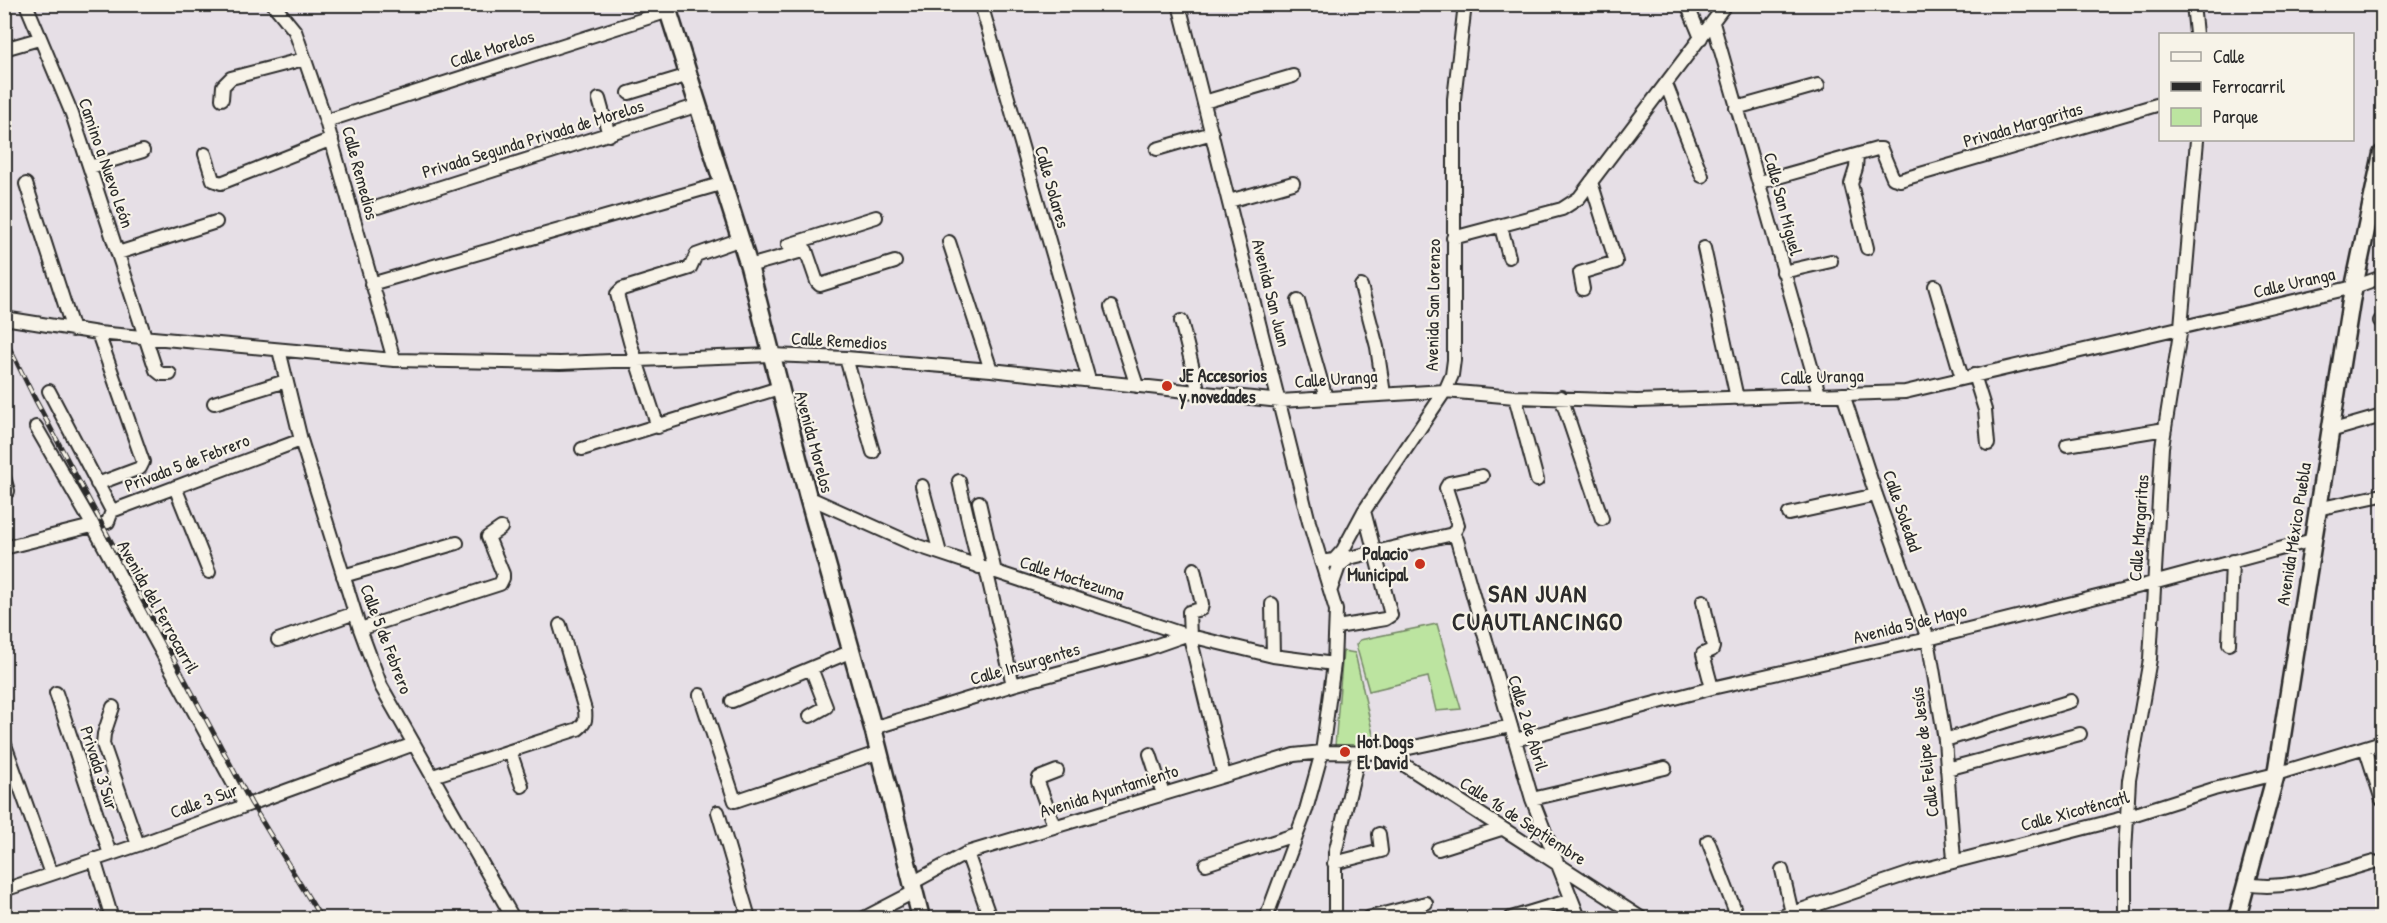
<svg xmlns="http://www.w3.org/2000/svg" width="2387" height="923" font-family="'Patrick Hand',sans-serif">
<style>
.green{fill:#bce4a0;stroke:#748866;stroke-width:1.5}
.lines{fill:none;stroke-linecap:round;stroke-linejoin:round}
.street-casing{stroke:#2b2b2b;stroke-width:16}
.secondary-casing{stroke:#2b2b2b;stroke-width:21}
.street{stroke:#f7f3e8;stroke-width:12}
.secondary{stroke:#f7f3e8;stroke-width:16}
.rail-casing{stroke:#2b2b2b;stroke-width:5}
.rail{stroke:#f7f3e8;stroke-width:3;stroke-dasharray:9;stroke-linecap:butt}
.poi-dot{fill:#c8321e;stroke:#f7f3e8;stroke-width:2}
.labels{text-anchor:middle;stroke-width:4.5;stroke-linejoin:round;paint-order:stroke}
.street-label{font-size:18px;fill:#2b2b2b;stroke:#f7f3e8}
.poi-label{font-size:18px;font-weight:bold;fill:#2b2b2b;stroke:#f7f3e8;text-anchor:start}
.district-label{font-size:24px;font-weight:bold;letter-spacing:1.5px;fill:#2b2b2b;stroke:#f7f3e8}
</style>
<rect width="100%" height="100%" fill="#e6dfe6"/>
<filter id="ink" filterUnits="userSpaceOnUse"><feTurbulence type="fractalNoise" baseFrequency=".0167" numOctaves="2"/><feDisplacementMap in="SourceGraphic" scale="12" xChannelSelector="R" yChannelSelector="G"/><feConvolveMatrix kernelMatrix="1 2 1 2 8 2 1 2 1" color-interpolation-filters="sRGB"/></filter>
<g filter="url(#ink)">
<path class="green" d="M 1437,624 L 1461,709 L 1436,711 L 1428,677 L 1369,691 L 1356,645 L 1360,640 Z
M 1343,651 L 1355,653 L 1376,748 L 1335,746 Z"/>
<g class="lines">
<g class="street-casing">
<path id="street" d="M 26,4 L 72,114 L 156,370 L 161,374 L 170,374
M 273,4 L 295,31 L 326,121 L 394,360
M 981,4 L 1089,380
M 1179,4 L 1309,522 L 1336,610 L 1334,664 L 1322,752 L 1306,810 L 1266,918
M 1687,4 L 1701,38
M 2193,4 L 2196,34
M 1713,23 L 1819,394
M 4,49 L 39,39
M 1666,84 L 1702,176
M 629,93 L 689,75
M 222,99 L 223,86 L 231,78 L 304,59
M 599,99 L 609,135
M 1204,102 L 1293,76
M 1736,108 L 1818,85
M 326,121 L 669,11
M 1157,149 L 1212,133
M 205,154 L 213,180 L 221,183 L 332,139
M 1857,155 L 1856,168 L 1851,184 L 1867,248
M 90,167 L 143,151
M 1760,182 L 1877,149 L 1881,149 L 1893,178 L 1900,180 L 2160,104
M 26,184 L 73,330
M 1229,201 L 1293,183
M 378,207 L 699,105
M 1501,227 L 1509,257
M 1453,238 L 1562,209 L 1579,198 L 1726,4
M 949,242 L 991,370
M 788,245 L 876,217
M 1704,248 L 1737,398
M 118,253 L 216,222
M 749,266 L 806,250 L 817,282 L 820,285 L 895,262
M 1783,272 L 1831,261
M 371,284 L 724,183
M 1361,286 L 1377,347 L 1384,394
M 1935,286 L 1962,378
M 1583,289 L 1580,273 L 1616,262 L 1591,182
M 1298,301 L 1326,398
M 1111,307 L 1137,386
M 4,318 L 98,333 L 394,360 L 560,363 L 771,355 L 846,358 L 991,370 L 1280,401 L 1445,391 L 1515,397 L 1637,401 L 1905,392 L 2354,287 L 2382,277
M 1181,321 L 1199,393
M 2380,321 L 2382,320
M 279,350 L 301,440 L 360,629 L 381,686 L 513,918
M 846,358 L 873,452
M 1974,375 L 1985,410 L 1988,444
M 49,391 L 112,511
M 1843,394 L 1876,495 L 1928,639 L 1945,740 L 1954,860
M 1515,397 L 1537,480
M 1561,397 L 1602,519
M 214,403 L 286,381
M 36,427 L 93,526 L 245,805
M 658,427 L 630,342 L 617,294 L 622,289 L 690,268 L 696,255 L 741,239
M 2330,431 L 2382,416
M 2067,445 L 2165,429
M 582,449 L 779,388
M 4,477 L 8,491
M 959,481 L 979,567
M 97,484 L 140,468 L 143,462 L 98,333
M 922,486 L 940,553
M 175,487 L 209,572
M 808,497 L 915,545 L 1186,635 L 1273,656 L 1334,664
M 979,502 L 995,572
M 2317,509 L 2382,495
M 1789,514 L 1876,495
M 1453,534 L 1457,540 L 1532,799 L 1579,918
M 1453,534 L 1458,525 L 1446,488 L 1449,483 L 1482,476
M 4,548 L 108,522 L 112,511 L 301,440
M 1321,562 L 1334,560 L 1343,550 L 1364,511 L 1445,391 L 1452,375 L 1454,360 L 1454,99 L 1465,4
M 986,569 L 1013,685
M 1194,569 L 1202,604 L 1201,609 L 1189,612 L 1190,637 L 1224,776
M 343,576 L 457,543
M 1331,589 L 1339,566 L 1349,558 L 1453,534
M 1703,601 L 1713,647 L 1712,650 L 1703,654 L 1712,688
M 1272,604 L 1273,656
M 1337,627 L 1385,619 L 1391,615 L 1364,511
M 360,629 L 500,584 L 503,578 L 503,574 L 488,537 L 501,528
M 278,640 L 355,613
M 2229,644 L 2232,561
M 56,693 L 110,854
M 700,695 L 735,801 L 880,752
M 732,701 L 852,651
M 113,707 L 104,734 L 103,744 L 138,845
M 810,716 L 826,707 L 811,668
M 873,728 L 1013,685 L 1146,649 L 1186,635
M 1515,740 L 1712,688 L 1928,639 L 2153,583 L 2313,540
M 1945,740 L 2071,701
M 4,742 L 51,874
M 2365,747 L 2382,800
M 510,751 L 522,786
M 1386,753 L 1641,918
M 1150,754 L 1163,794
M 1947,769 L 2080,734
M 433,776 L 578,729 C 586,723 586,719 585,710 L 560,625
M 1532,799 L 1665,768
M 718,812 L 749,918
M 1054,826 L 1038,782 L 1039,778 L 1057,771
M 1708,841 L 1738,918
M 1438,849 L 1501,829
M 967,853 L 990,918
M 94,859 L 112,918
M 1334,863 L 1381,851 L 1379,834
M 1206,864 L 1297,834
M 1782,870 L 1792,913
M 912,883 L 967,853 L 1294,755 L 1322,752 L 1386,753 L 1511,726
M 2246,884 C 2288,892 2333,873 2374,862
M 4,890 L 138,845 L 414,744
M 1814,906 L 1817,918
M 624,916 L 624,918
M 654,918 L 655,918
M 864,918 L 914,892
M 1335,918 L 1335,853 L 1359,754
M 1368,918 L 1426,903
M 1511,918 L 1571,900
M 1777,918 L 1914,872 L 2116,820 L 2214,789 L 2276,774 L 2382,742
M 2125,918 L 2125,853 L 2129,780 L 2150,659 L 2162,447 L 2181,327 L 2197,140"/>
</g>
<g class="secondary-casing">
<path id="secondary" d="M 666,4 L 749,266 L 808,497 L 873,728 L 921,918
M 2237,918 L 2276,774 L 2351,301 L 2382,154"/>
</g>
<use href="#street" class="street"/>
<use href="#secondary" class="secondary"/>
<g class="rail-casing">
<path id="rail" d="M 4,337 L 35,399 L 251,803 L 321,918"/>
</g>
<use href="#rail" class="rail"/>
</g>
</g>
<g class="poi-dot">
<circle cx="1167" cy="386" r="6"/>
<circle cx="1420" cy="564" r="6"/>
<circle cx="1345" cy="752" r="6"/>
</g>
<g class="labels">
<g class="street-label">
<text transform="translate(492 49) rotate(-18)" y="6">Calle Morelos</text>
<text transform="translate(2023 125) rotate(-16)" y="6">Privada Margaritas</text>
<text transform="translate(533 139) rotate(-17)" y="6">Privada Segunda Privada de Morelos</text>
<text transform="translate(106 163) rotate(71)" y="6">Camino a Nuevo León</text>
<text transform="translate(360 173) rotate(75)" y="6">Calle Remedios</text>
<text transform="translate(1052 187) rotate(74)" y="6">Calle Solares</text>
<text transform="translate(1783 204) rotate(75)" y="6">Calle San Miguel</text>
<text transform="translate(2294 283) rotate(-13)" y="6">Calle Uranga</text>
<text transform="translate(1271 293) rotate(76)" y="6">Avenida San Juan</text>
<text transform="translate(1433 305) rotate(-89)" y="6">Avenida San Lorenzo</text>
<text transform="translate(839 341) rotate(3)" y="6">Calle Remedios</text>
<text transform="translate(1822 377) rotate(-2)" y="6">Calle Uranga</text>
<text transform="translate(1336 379) rotate(-4)" y="6">Calle Uranga</text>
<text transform="translate(814 442) rotate(75)" y="6">Avenida Morelos</text>
<text transform="translate(187 463) rotate(-21)" y="6">Privada 5 de Febrero</text>
<text transform="translate(1902 511) rotate(71)" y="6">Calle Soledad</text>
<text transform="translate(2139 528) rotate(-86)" y="6">Calle Margaritas</text>
<text transform="translate(2294 534) rotate(-81)" y="6">Avenida México Puebla</text>
<text transform="translate(1072 578) rotate(18)" y="6">Calle Moctezuma</text>
<text transform="translate(158 607) rotate(61)" y="6">Avenida del Ferrocarril</text>
<text transform="translate(1910 624) rotate(-14)" y="6">Avenida 5 de Mayo</text>
<text transform="translate(386 639) rotate(69)" y="6">Calle 5 de Febrero</text>
<text transform="translate(1025 664) rotate(-16)" y="6">Calle Insurgentes</text>
<text transform="translate(1528 723) rotate(73)" y="6">Calle 2 de Abril</text>
<text transform="translate(1925 752) rotate(-97)" y="6">Calle Felipe de Jesús</text>
<text transform="translate(99 768) rotate(72)" y="6">Privada 3 Sur</text>
<text transform="translate(1109 791) rotate(-17)" y="6">Avenida Ayuntamiento</text>
<text transform="translate(204 801) rotate(-20)" y="6">Calle 3 Sur</text>
<text transform="translate(2075 811) rotate(-15)" y="6">Calle Xicoténcatl</text>
<text transform="translate(1523 821) rotate(33)" y="6">Calle 16 de Septiembre</text>
</g>
<g class="poi-label">
<text x="1179" y="382">JE Accesorios<tspan x="1179" dy="21">y novedades</tspan></text>
<text x="1408" y="560" text-anchor="end">Palacio<tspan x="1408" dy="21">Municipal</tspan></text>
<text x="1357" y="748">Hot Dogs<tspan x="1357" dy="21">El David</tspan></text>
</g>
<g class="district-label">
<text x="1538" y="602">SAN JUAN<tspan x="1538" dy="28">CUAUTLANCINGO</tspan></text>
</g>
</g>
<rect width="2387" height="923" fill="none" stroke="#f7f3e8" stroke-width="24"/>
<rect x="12" y="12" width="2363" height="899" fill="none" stroke="#2b2b2b" stroke-width="2" filter="url(#ink)"/>
<rect x="2159" y="33" width="195" height="108" fill="#f7f3e8" stroke="#a5a39c" stroke-width="1.5"/>
<rect x="2171" y="52" width="30" height="9" fill="#f7f3e8" stroke="#a5a39c" stroke-width="1.5"/>
<text x="2213" y="63" font-size="18" fill="#2b2b2b">Calle</text>
<rect x="2171" y="82" width="30" height="9" fill="#2b2b2b" stroke="#a5a39c" stroke-width="1.5"/>
<text x="2213" y="93" font-size="18" fill="#2b2b2b">Ferrocarril</text>
<rect x="2171" y="108" width="30" height="18" fill="#bce4a0" stroke="#a5a39c" stroke-width="1.5"/>
<text x="2213" y="123" font-size="18" fill="#2b2b2b">Parque</text>
</svg>
